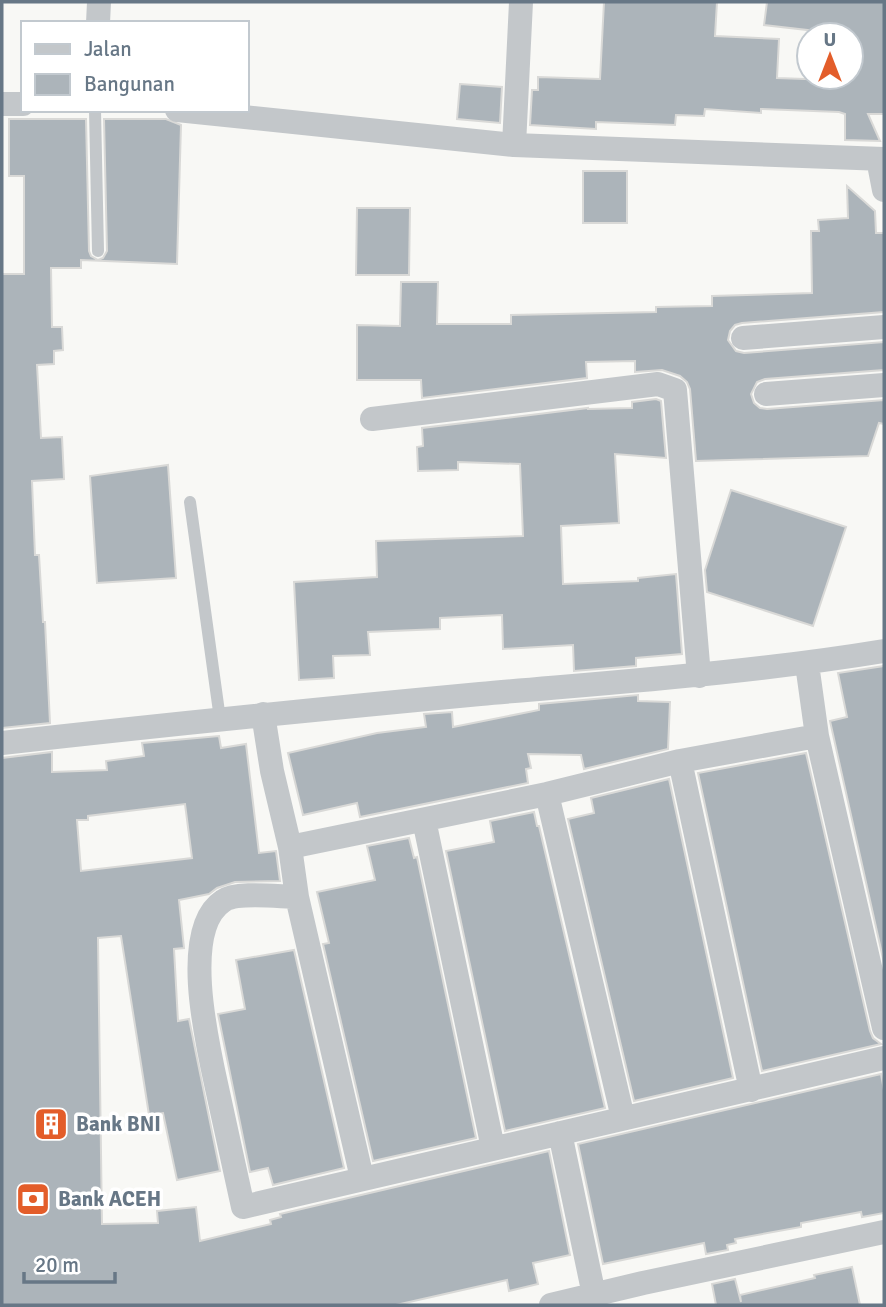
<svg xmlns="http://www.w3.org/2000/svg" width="886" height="1307" font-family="Signika,sans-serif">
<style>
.building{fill:#acb4ba;stroke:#d9d9d7;stroke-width:2;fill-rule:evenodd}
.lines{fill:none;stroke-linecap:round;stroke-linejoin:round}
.lane{stroke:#c3c7ca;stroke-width:12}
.street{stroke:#c3c7ca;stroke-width:24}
.labels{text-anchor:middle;stroke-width:7;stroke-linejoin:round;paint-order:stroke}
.poi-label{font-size:21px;font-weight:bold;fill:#677786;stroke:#fff;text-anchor:start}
</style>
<rect width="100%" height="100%" fill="#f8f8f5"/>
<path class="building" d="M 604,2 L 717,2 L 715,36 L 779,39 L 777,78 L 833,80 L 833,77 L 851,77 L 851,35 L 833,35 L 833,33 L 764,25 L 767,2 L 884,2 L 884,114 L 868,114 L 880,141 L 845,140 L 845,114 L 839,112 L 761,109 L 761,113 L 705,109 L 704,116 L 676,115 L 675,125 L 596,122 L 596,129 L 530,125 L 532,90 L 538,90 L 538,77 L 600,79 Z
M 460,84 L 502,87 L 500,123 L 457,119 Z
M 9,119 L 86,119 L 89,251 L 91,256 L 98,260 L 103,258 L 107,251 L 104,119 L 166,119 L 181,125 L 177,264 L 81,260 L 81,268 L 51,268 L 52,327 L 62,327 L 63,350 L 54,351 L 54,364 L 37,365 L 41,438 L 62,437 L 64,479 L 32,481 L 35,555 L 39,555 L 43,622 L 45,622 L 50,723 L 2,728 L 2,274 L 24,274 L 24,176 L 9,176 Z
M 583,171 L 627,171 L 627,223 L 583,223 Z
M 847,186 L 875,211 L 876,233 L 884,233 L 884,312 L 742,323 L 735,325 L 730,331 L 728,340 L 736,351 L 744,353 L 884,342 L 884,370 L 765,379 L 757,382 L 751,394 L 754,403 L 760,408 L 767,409 L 884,400 L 884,424 L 879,423 L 868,456 L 696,461 L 690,389 L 687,382 L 680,376 L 662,370 L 635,372 L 635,361 L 586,362 L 587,378 L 422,398 L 421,380 L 357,380 L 357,325 L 400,326 L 401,282 L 438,282 L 437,324 L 511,324 L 511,315 L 656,312 L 656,307 L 712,306 L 712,296 L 812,293 L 811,231 L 819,231 L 818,220 L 848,218 Z
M 357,208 L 410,208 L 409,275 L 356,275 Z
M 656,399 L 661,401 L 666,458 L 615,454 L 619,523 L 561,526 L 563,584 L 638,581 L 638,578 L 676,574 L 682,654 L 636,658 L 636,666 L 574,671 L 573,645 L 503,649 L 502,615 L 440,618 L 440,629 L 368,632 L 370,655 L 333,656 L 334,678 L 299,680 L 294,582 L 377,577 L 376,541 L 523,536 L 520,464 L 458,462 L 458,470 L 418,471 L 417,447 L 423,446 L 422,428 L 588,408 L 588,409 L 632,408 L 632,402 Z
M 168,465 L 176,578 L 97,583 L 90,476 Z
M 731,490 L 846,527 L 813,626 L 707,592 L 705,570 Z
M 884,666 L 884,963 L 830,721 L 847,717 L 838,673 Z
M 638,695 L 638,701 L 670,702 L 668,749 L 584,769 L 581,755 L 528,754 L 531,768 L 526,769 L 528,783 L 360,817 L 357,803 L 303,815 L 288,753 L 377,733 L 426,727 L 424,714 L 452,712 L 453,727 L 539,710 L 539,704 Z
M 219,736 L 221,748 L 246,744 L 259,853 L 276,851 L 280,881 L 235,882 L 217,888 L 209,894 L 179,900 L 184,948 L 174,949 L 178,1021 L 189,1019 L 220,1171 L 177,1180 L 163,1113 L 149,1115 L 121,936 L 98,938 L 102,1224 L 158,1223 L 157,1211 L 196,1207 L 200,1241 L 271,1224 L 270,1220 L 281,1217 L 280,1214 L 549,1151 L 570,1255 L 533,1263 L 538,1284 L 509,1291 L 507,1280 L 396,1305 L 2,1305 L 2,758 L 52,752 L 52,772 L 107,770 L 106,761 L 144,756 L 142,743 ZM 185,804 L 192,858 L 81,871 L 77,820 L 88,820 L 88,816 Z
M 806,753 L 870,1031 L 873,1038 L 881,1044 L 762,1071 L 698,773 Z
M 669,779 L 733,1078 L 634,1101 L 568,819 L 594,813 L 591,798 Z
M 534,812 L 537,826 L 539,826 L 605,1108 L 505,1131 L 446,851 L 494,842 L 490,821 Z
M 409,838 L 414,858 L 417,857 L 476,1138 L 373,1161 L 323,944 L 329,943 L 317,892 L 375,880 L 367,846 Z
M 294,950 L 344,1168 L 273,1185 L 268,1168 L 250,1172 L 218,1014 L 245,1009 L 236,960 Z
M 881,1074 L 884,1090 L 884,1213 L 862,1217 L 861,1212 L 801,1223 L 801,1227 L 735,1239 L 736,1243 L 727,1245 L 728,1250 L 706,1254 L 704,1243 L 603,1264 L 578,1144 Z
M 852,1267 L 860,1305 L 716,1305 L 712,1284 L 735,1279 L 741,1302 L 740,1295 L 815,1278 L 814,1275 Z"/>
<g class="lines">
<path class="lane" d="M 95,110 L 98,251
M 190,502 L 220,719"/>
<path class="street" d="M 98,23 L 99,2
M 2,104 L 23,104
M 177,110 L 514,145 L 884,159
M 514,145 L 521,2
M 878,159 L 884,190
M 743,338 L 884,327
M 766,394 L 884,385
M 372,419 L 658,384 L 675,390 L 699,676
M 807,664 L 817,736 L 884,1028
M 263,714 L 272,771 L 290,847 L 547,794 L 680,761 L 817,736
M 2,743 C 161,725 320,709 480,694 C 615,682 750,673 884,651
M 680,761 L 751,1090
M 547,794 L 623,1118
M 424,820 L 493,1148
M 290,847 L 297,897 L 362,1178
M 297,897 C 280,897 237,891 223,901 C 177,931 211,1059 220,1102 C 228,1137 235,1172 243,1207 L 884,1058
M 560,1133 L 594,1295
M 551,1305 L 643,1283 L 884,1232"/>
</g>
<defs>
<g id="building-square" transform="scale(1.75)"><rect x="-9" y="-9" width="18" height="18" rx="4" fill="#e35d2a" stroke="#fff"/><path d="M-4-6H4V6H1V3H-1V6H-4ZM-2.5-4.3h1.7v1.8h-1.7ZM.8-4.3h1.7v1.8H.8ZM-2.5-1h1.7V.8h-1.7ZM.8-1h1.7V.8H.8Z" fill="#fff"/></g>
<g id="bank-square" transform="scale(1.75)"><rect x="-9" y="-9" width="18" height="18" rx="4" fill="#e35d2a" stroke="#fff"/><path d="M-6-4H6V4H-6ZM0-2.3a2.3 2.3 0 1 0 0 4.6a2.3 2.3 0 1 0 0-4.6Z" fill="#fff"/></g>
</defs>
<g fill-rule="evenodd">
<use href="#building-square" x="51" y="1124"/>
<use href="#bank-square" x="33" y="1199"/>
</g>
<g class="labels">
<g class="poi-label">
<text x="76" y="1131">Bank BNI</text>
<text x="58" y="1206">Bank ACEH</text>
</g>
</g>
<rect width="886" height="1307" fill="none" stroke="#677786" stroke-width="7"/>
<rect x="21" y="21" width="228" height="91" fill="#ffffff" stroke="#c2c9cf" stroke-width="2"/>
<rect x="35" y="44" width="35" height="10" fill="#c3c7ca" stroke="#c2c9cf" stroke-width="2"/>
<text x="84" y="56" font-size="21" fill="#677786">Jalan</text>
<rect x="35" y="74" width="35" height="21" fill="#acb4ba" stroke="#c2c9cf" stroke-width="2"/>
<text x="84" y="91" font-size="21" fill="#677786">Bangunan</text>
<g transform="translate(830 56)"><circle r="33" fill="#ffffff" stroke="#c2c9cf" stroke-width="2"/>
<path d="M0-5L12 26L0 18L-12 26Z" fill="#e35d2a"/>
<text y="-10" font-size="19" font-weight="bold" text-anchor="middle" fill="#677786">U</text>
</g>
<path d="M24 1272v10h91v-10" fill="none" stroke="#677786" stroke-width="3.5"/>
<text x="35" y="1272" font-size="21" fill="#677786" stroke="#ffffff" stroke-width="5" paint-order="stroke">20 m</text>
</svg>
